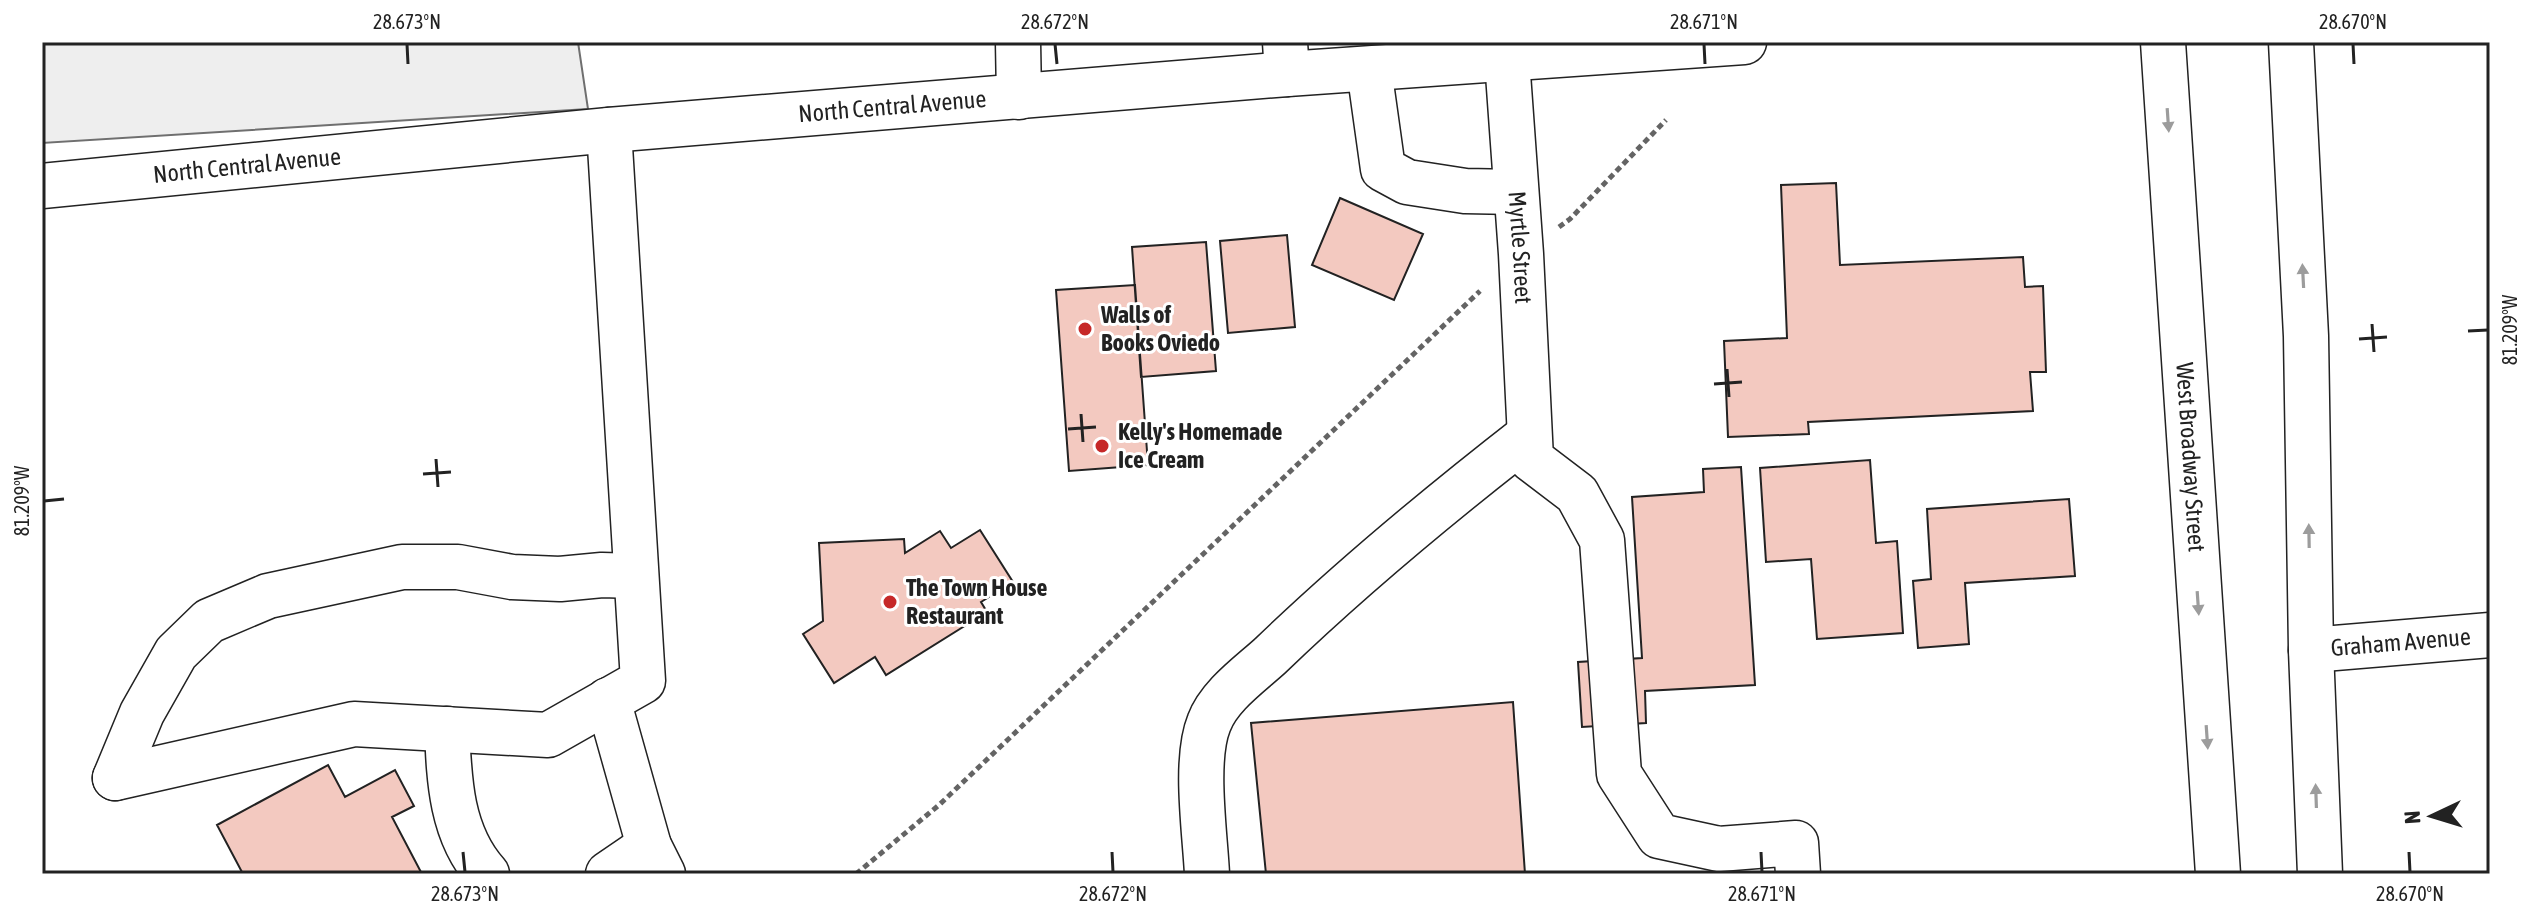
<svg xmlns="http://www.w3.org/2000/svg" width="2532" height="916" font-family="'Asap Condensed',sans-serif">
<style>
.green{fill:#eee;stroke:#6f6f6f;stroke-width:2}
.building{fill:#f3c9c0;stroke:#222;stroke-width:2}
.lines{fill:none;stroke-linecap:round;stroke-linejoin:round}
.minor-casing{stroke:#222;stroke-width:47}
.major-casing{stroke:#222;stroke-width:47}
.path{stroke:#646464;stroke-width:5;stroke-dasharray:6 4;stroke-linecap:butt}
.minor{stroke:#fff;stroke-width:44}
.major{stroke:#fff;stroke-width:44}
.oneway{fill:#9c9c9c}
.ticks{fill:none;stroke:#222;stroke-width:3}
.poi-dot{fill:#c62828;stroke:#fff;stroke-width:3}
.labels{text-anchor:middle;stroke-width:6;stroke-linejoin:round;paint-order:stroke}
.street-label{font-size:24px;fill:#222;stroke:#fff}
.poi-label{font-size:24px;font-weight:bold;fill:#222;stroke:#fff;text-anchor:start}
.neatline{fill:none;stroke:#222;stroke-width:3}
.ticks-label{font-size:20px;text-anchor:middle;fill:#222}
</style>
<rect width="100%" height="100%" fill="#fff"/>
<path class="green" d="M 42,42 L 578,42 L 588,109 L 42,143 Z"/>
<path class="building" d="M 1836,183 L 1840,265 L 2023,257 L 2025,287 L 2043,286 L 2046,372 L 2030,372 L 2033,411 L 1808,422 L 1809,434 L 1728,437 L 1724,341 L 1787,338 L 1781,185 Z
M 1340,198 L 1423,234 L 1394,300 L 1312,265 Z
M 1287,235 L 1295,327 L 1228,333 L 1220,241 Z
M 1206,242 L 1216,371 L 1141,377 L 1132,247 Z
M 1135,285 L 1148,465 L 1069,471 L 1056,290 Z
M 1870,460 L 1876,543 L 1897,541 L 1903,633 L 1817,639 L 1811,559 L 1766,562 L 1760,468 Z
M 1741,467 L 1755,685 L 1645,691 L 1646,723 L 1582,727 L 1578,662 L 1642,658 L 1632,497 L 1704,492 L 1703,469 Z
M 2069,499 L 2075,576 L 1965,583 L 1969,644 L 1918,648 L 1913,581 L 1931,579 L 1927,509 Z
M 980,530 L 1013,582 L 981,602 L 987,612 L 886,675 L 875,657 L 834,683 L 803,634 L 823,621 L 819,543 L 904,539 L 905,553 L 940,531 L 951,548 Z
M 1513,702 L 1525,874 L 1266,874 L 1251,723 Z
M 328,765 L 345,797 L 395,770 L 414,806 L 392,817 L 422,874 L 243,874 L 217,825 Z"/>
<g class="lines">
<g class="minor-casing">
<g id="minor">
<path d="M 1018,42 L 1019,97"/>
<path d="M 1285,42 L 1287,74"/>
<path id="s1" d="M 1507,60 L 1521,254 L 1531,459 L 1577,494 L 1602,540 L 1619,774 L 1659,836 L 1719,849 L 1796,843 L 1798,874"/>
<path d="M 1369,69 L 1383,169 L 1407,182 L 1465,191 L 1516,192"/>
<path id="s2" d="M 2311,650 L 2490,635"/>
<path d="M 608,700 L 649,846 L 663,874"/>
<path d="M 447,729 C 449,780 451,834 487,874"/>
<path d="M 115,778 L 354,724 L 548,735 L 643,681 L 609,130"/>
<path d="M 115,778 L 142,713 L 176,653 L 209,621 L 268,596 L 402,567 L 458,567 L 512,577 L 560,579 L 602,575 L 635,576"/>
<path d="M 608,874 L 649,846"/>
<path d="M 1207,874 C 1205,833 1194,760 1209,723 C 1219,696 1249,675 1270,656 C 1352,577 1439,505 1529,435"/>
</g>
</g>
<g class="major-casing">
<g id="major">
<path id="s3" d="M 2163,42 L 2218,874"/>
<path d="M 2291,42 L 2306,336 L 2311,650 L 2320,874"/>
<path id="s4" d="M 42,186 L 609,130 L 1287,74 L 1744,42"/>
</g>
</g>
<path class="path" d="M 1559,227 L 1570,219 L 1666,120
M 856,874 L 939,805 L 1480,291"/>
<use href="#minor" class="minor"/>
<use href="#major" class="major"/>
</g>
<defs><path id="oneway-solid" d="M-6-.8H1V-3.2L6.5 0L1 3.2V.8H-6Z" transform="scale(2)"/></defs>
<g class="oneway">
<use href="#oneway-solid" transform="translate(2168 120) rotate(86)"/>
<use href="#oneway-solid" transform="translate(2303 276) rotate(-93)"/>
<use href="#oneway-solid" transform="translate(2309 536) rotate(-91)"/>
<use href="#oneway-solid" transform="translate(2198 603) rotate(86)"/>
<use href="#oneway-solid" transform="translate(2207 737) rotate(86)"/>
<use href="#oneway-solid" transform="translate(2316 796) rotate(-92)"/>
</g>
<path class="ticks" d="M 407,44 L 408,64M 1055,44 L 1057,64M 1704,44 L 1705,64M 2353,44 L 2354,64M 2372,324 L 2374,352M 2468,331 L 2488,330M 2359,339 L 2387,337M 1727,369 L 1729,397M 1714,384 L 1742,382M 1081,414 L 1083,442M 1068,429 L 1096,427M 436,459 L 438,487M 423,474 L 451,472M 44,501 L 64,499M 463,852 L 465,872M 1112,852 L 1113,872M 1761,852 L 1762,872M 2409,852 L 2410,872"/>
<g class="poi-dot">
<circle cx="1085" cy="329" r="8"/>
<circle cx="1102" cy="446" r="8"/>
<circle cx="890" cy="602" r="8"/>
</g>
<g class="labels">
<g class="street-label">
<text dy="8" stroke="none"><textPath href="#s4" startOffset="854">North Central Avenue</textPath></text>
<text dy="8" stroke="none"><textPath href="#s4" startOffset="206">North Central Avenue</textPath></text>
<text dy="8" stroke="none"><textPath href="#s1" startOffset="188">Myrtle Street</textPath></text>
<text dy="8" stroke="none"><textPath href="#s3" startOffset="416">West Broadway Street</textPath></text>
<text dy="8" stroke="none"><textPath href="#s2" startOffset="90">Graham Avenue</textPath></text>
</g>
<g class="poi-label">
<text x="1101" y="323">Walls of<tspan x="1101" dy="28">Books Oviedo</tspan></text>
<text x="1118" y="440">Kelly's Homemade<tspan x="1118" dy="28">Ice Cream</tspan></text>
<text x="906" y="596">The Town House<tspan x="906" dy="28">Restaurant</tspan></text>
</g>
</g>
<rect width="2532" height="916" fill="none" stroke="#ffffff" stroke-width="88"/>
<g transform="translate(2432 816) rotate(266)" stroke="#ffffff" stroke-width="6" paint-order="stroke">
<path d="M0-6L14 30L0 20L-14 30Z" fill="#222222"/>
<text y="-12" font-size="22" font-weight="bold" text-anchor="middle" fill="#222222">N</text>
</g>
<rect x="44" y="44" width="2444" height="828" class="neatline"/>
<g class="ticks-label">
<text x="407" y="29">28.673°N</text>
<text x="1055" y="29">28.672°N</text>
<text x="1704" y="29">28.671°N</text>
<text x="2353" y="29">28.670°N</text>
<text transform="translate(2510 330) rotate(-90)" y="7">81.209°W</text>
<text transform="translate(22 501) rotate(-90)" y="7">81.209°W</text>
<text x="465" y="901">28.673°N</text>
<text x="1113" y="901">28.672°N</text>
<text x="1762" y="901">28.671°N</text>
<text x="2410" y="901">28.670°N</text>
</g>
</svg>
